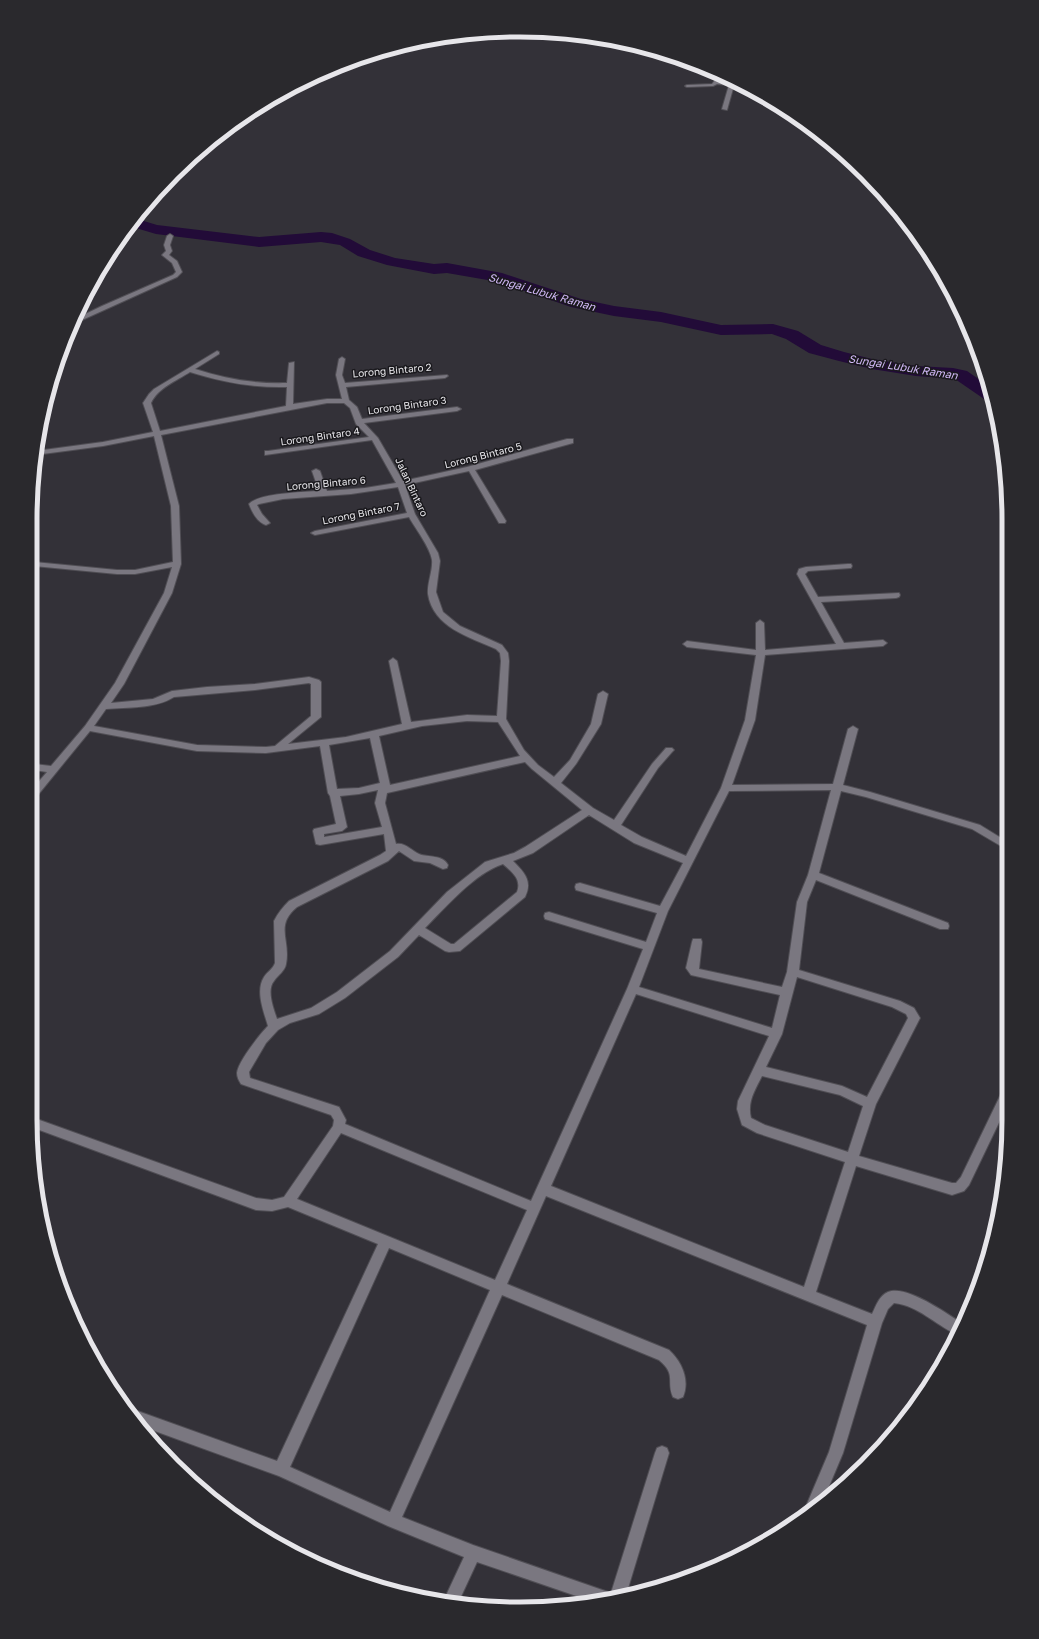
<svg xmlns="http://www.w3.org/2000/svg" width="1039" height="1639" font-family="'Golos Text',sans-serif">
<style>
.lines{fill:none;stroke-linecap:round;stroke-linejoin:round}
.river{fill:#220b38;fill-rule:evenodd}
.minor-casing{stroke:#504e54;stroke-width:2}
.minor{fill:#7a7780;fill-rule:evenodd}
.labels{text-anchor:middle;stroke-width:3;stroke-linejoin:round;paint-order:stroke}
.far-street-label{font-size:10px;fill:#e7e6ea;stroke:#1a191d}
.far-water-label{font-size:11px;font-style:italic;fill:#d2b9f8;stroke:#1a191d}
.rim{fill:none;stroke:#e7e6ea;stroke-width:5}
</style>
<rect width="100%" height="100%" fill="#333138"/>
<g class="lines">
<path class="river" d="M 134,218 L 157,225 L 259,237 L 321,232 L 332,233 L 350,239 L 370,250 L 395,258 L 434,264 L 447,263 L 502,273 L 581,299 L 614,306 L 661,312 L 721,325 L 773,324 L 798,331 L 821,345 L 844,352 L 872,359 L 916,366 L 953,368 L 967,371 L 990,387 L 994,402 L 987,401 L 955,379 L 916,376 L 872,369 L 839,361 L 809,353 L 786,339 L 772,334 L 721,335 L 661,322 L 614,316 L 571,307 L 499,282 L 447,273 L 434,274 L 387,265 L 358,256 L 340,245 L 321,242 L 259,247 L 156,234 L 129,226 Z"/>
<g class="minor-casing">
<path id="minor" d="M 720,74 L 724,76 L 719,81 L 741,83 L 745,86 L 734,85 L 727,110 L 722,109 L 729,85 L 717,84 L 713,86 L 687,87 L 685,86 L 687,85 L 712,84 Z
M 170,234 L 173,236 L 170,245 L 172,251 L 169,255 L 177,261 L 182,272 L 177,277 L 71,325 L 75,319 L 102,306 L 173,275 L 176,272 L 172,263 L 162,255 L 166,251 L 164,245 L 167,236 Z
M 217,351 L 219,352 L 219,354 L 195,369 C 225,379 255,384 287,383 L 289,363 L 294,362 L 293,404 L 327,399 L 342,399 L 336,375 L 339,359 L 342,357 L 345,359 L 342,375 L 345,383 L 447,375 L 448,376 L 445,378 L 346,387 L 349,400 L 357,407 L 362,419 L 457,407 L 461,409 L 457,411 L 364,423 L 378,438 L 403,481 L 467,467 L 567,439 L 573,439 L 573,443 L 475,470 L 506,521 L 505,523 L 499,523 L 469,471 L 405,485 L 415,514 L 438,553 L 440,561 L 436,592 L 443,612 L 460,626 L 502,645 L 508,653 L 509,661 L 506,719 L 524,750 L 538,765 L 554,777 L 570,760 L 591,724 L 598,694 L 603,691 L 608,694 L 601,724 L 576,764 L 561,783 L 593,808 L 614,820 L 652,764 L 666,748 L 672,748 L 674,750 L 672,752 L 658,768 L 621,825 L 642,837 L 686,856 L 721,788 L 745,720 L 756,655 L 687,647 L 683,644 L 687,641 L 756,650 L 756,623 L 760,620 L 764,623 L 765,650 L 836,644 L 797,574 L 799,569 L 806,567 L 848,564 L 851,564 L 852,566 L 851,568 L 808,571 L 805,574 L 818,597 L 899,593 L 900,595 L 899,597 L 896,598 L 821,602 L 844,643 L 883,640 L 887,643 L 883,646 L 765,655 L 755,720 L 732,785 L 833,784 L 848,729 L 853,726 L 858,729 L 843,785 L 870,792 L 980,825 L 1006,841 L 1006,849 L 972,829 L 866,797 L 841,791 L 819,873 L 948,923 L 949,926 L 948,929 L 940,929 L 816,880 L 807,902 L 799,970 L 900,1001 L 914,1008 L 920,1018 L 876,1104 L 859,1156 L 952,1183 L 956,1183 L 961,1177 L 1001,1094 L 1005,1093 L 1005,1110 L 969,1185 L 964,1191 L 952,1195 L 856,1166 L 816,1292 L 872,1314 C 876,1306 879,1296 888,1292 C 906,1284 947,1314 962,1323 L 956,1334 C 934,1324 919,1306 894,1303 L 888,1309 L 882,1323 L 843,1453 L 822,1503 L 806,1516 L 804,1511 L 829,1452 L 867,1325 L 546,1196 L 507,1284 L 669,1350 C 682,1362 690,1380 683,1397 L 678,1399 L 673,1397 C 666,1381 677,1375 659,1360 L 502,1295 L 402,1517 L 473,1545 L 611,1593 L 655,1453 L 657,1448 L 662,1446 L 667,1448 L 669,1453 L 626,1595 L 588,1600 L 477,1562 L 458,1603 L 443,1602 L 464,1557 L 388,1526 L 279,1476 L 141,1426 L 128,1411 L 132,1409 L 277,1461 L 378,1244 L 288,1207 L 272,1211 L 256,1210 L 34,1128 L 34,1118 L 256,1198 L 272,1200 L 284,1197 L 333,1126 L 334,1120 L 331,1115 L 241,1084 C 239,1081 237,1077 237,1073 C 238,1062 260,1034 268,1026 C 264,1012 255,991 264,977 C 267,972 273,969 275,963 L 274,921 C 278,913 283,907 289,901 L 380,855 L 386,851 L 384,834 L 320,845 L 316,844 L 313,831 L 314,829 L 336,824 L 330,796 L 328,793 L 320,746 L 266,753 L 197,751 L 90,731 L 37,796 L 34,797 L 34,787 L 47,772 L 34,770 L 34,764 L 51,766 L 85,726 L 115,683 L 164,593 L 172,567 L 135,574 L 117,574 L 34,566 L 34,562 L 117,570 L 135,570 L 173,562 L 171,506 L 154,436 L 103,446 L 35,455 L 36,451 L 103,442 L 153,432 L 143,403 L 149,394 L 154,389 ZM 190,372 C 222,382 253,388 287,387 L 286,406 L 160,431 L 151,403 C 158,388 176,381 190,372 ZM 327,403 L 344,403 L 350,408 L 356,424 L 369,437 L 268,451 L 265,451 L 265,455 L 372,440 L 396,483 L 365,488 L 327,491 L 320,471 L 316,469 L 312,471 L 319,491 C 304,492 259,493 249,504 C 252,512 257,522 266,525 L 270,523 L 262,514 L 257,505 L 259,504 L 283,499 L 351,494 L 398,487 L 407,513 L 315,531 L 311,533 L 315,535 L 409,517 C 415,528 430,547 432,560 C 433,571 427,583 428,594 C 433,627 469,637 496,649 L 500,653 L 501,661 L 497,716 L 467,715 L 411,722 L 397,661 L 393,658 L 389,661 L 402,724 L 346,737 L 288,744 L 321,717 L 321,682 L 319,680 L 309,677 L 255,684 L 207,687 L 172,691 L 153,699 L 111,703 L 124,684 L 172,593 L 181,564 L 179,506 L 161,435 ZM 309,683 L 311,684 L 311,716 L 275,746 L 266,747 L 197,745 L 94,726 L 106,709 C 128,707 155,709 174,697 L 255,690 ZM 467,721 L 498,722 L 520,756 L 390,785 L 379,736 L 422,726 ZM 370,738 L 380,783 L 359,788 L 337,789 L 329,745 ZM 525,762 L 532,769 L 582,810 L 525,847 L 514,853 L 485,862 L 447,892 L 390,951 L 337,992 L 311,1008 L 277,1019 C 274,1010 266,990 274,981 C 278,975 285,971 286,964 C 291,940 274,926 297,907 L 388,861 L 399,851 L 414,861 L 430,863 L 443,869 L 447,868 L 448,865 C 442,854 429,858 419,854 C 412,851 405,842 396,844 L 385,803 L 387,793 ZM 378,790 L 375,803 L 382,827 L 324,837 L 324,834 L 342,831 L 347,827 L 340,796 L 359,794 ZM 831,790 L 808,875 L 797,902 L 787,972 L 782,987 L 699,969 L 702,942 L 701,939 L 693,939 L 692,942 L 686,968 L 691,975 L 780,995 L 772,1028 L 639,987 L 668,911 L 729,791 ZM 589,815 L 634,843 L 683,863 L 660,906 L 580,883 L 576,884 L 575,887 L 576,890 L 657,913 L 646,942 L 549,912 L 545,913 L 544,916 L 545,919 L 643,949 L 627,989 L 531,1201 L 345,1124 L 346,1120 L 339,1107 L 250,1078 L 249,1072 L 266,1043 L 278,1030 L 290,1023 L 319,1014 L 345,998 L 398,957 L 419,935 L 445,951 L 449,952 L 460,951 L 525,897 C 533,881 524,872 513,861 L 533,853 ZM 503,864 C 512,872 522,879 517,892 L 454,944 L 451,944 L 425,928 C 446,907 475,873 503,864 ZM 797,977 L 892,1007 L 906,1014 L 908,1018 L 867,1097 L 842,1086 L 766,1067 L 782,1034 ZM 636,994 L 769,1036 L 738,1101 L 737,1109 L 742,1125 L 757,1133 L 845,1162 L 804,1287 L 551,1186 ZM 762,1076 L 840,1095 L 863,1106 L 848,1152 L 765,1125 L 751,1118 C 747,1102 755,1090 762,1076 ZM 341,1133 L 527,1210 L 495,1280 L 297,1199 ZM 389,1248 L 490,1290 L 390,1512 L 290,1467 Z"/>
</g>
<use href="#minor" class="minor"/>
</g>
<g class="labels">
<g class="far-street-label">
<text transform="translate(392 370) rotate(-5)" y="4">Lorong Bintaro 2</text>
<text transform="translate(407 405) rotate(-8)" y="4">Lorong Bintaro 3</text>
<text transform="translate(320 436) rotate(-8)" y="4">Lorong Bintaro 4</text>
<text transform="translate(483 455) rotate(-14)" y="4">Lorong Bintaro 5</text>
<text transform="translate(326 483) rotate(-5)" y="4">Lorong Bintaro 6</text>
<text transform="translate(412 487) rotate(65)" y="4">Jalan Bintaro</text>
<text transform="translate(361 513) rotate(-11)" y="4">Lorong Bintaro 7</text>
</g>
<g class="far-water-label">
<text transform="translate(542 292) rotate(16)" y="4">Sungai Lubuk Raman</text>
<text transform="translate(903 367) rotate(9)" y="4">Sungai Lubuk Raman</text>
</g>
</g>
<path d="M0 0H1039V1639H0ZM519 37H520A482 482 0 0 1 1002 519V1120A482 482 0 0 1 520 1602H519A482 482 0 0 1 37 1120V519A482 482 0 0 1 519 37Z" fill="#2a292d" fill-rule="evenodd"/>
<path class="rim" d="M519 37H520A482 482 0 0 1 1002 519V1120A482 482 0 0 1 520 1602H519A482 482 0 0 1 37 1120V519A482 482 0 0 1 519 37Z"/>
</svg>
